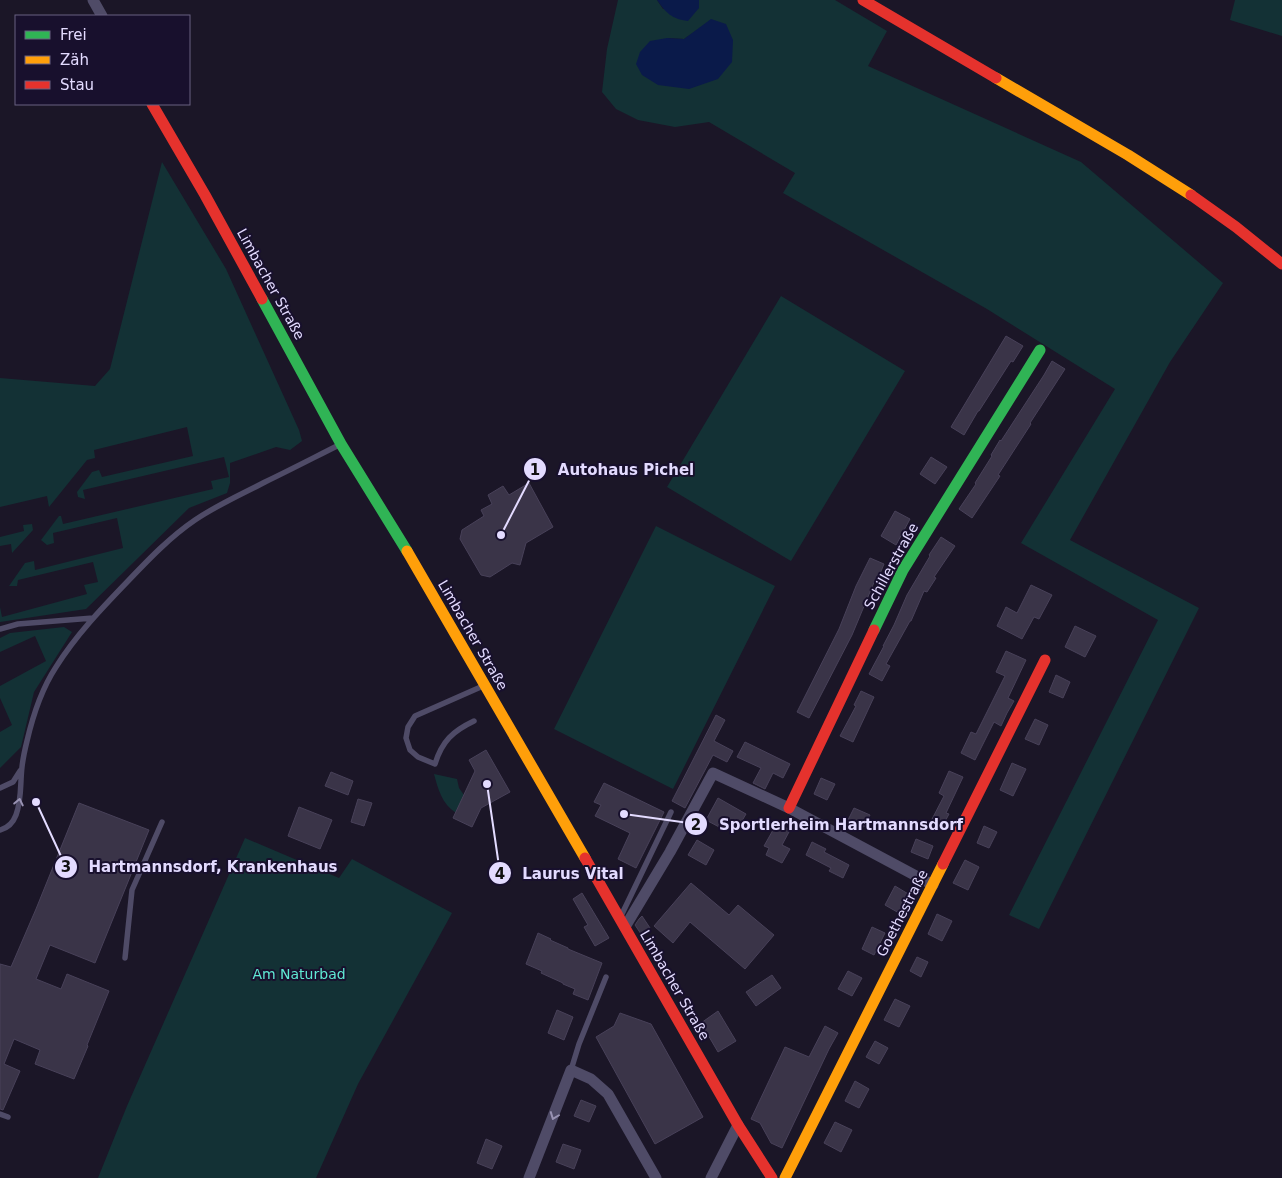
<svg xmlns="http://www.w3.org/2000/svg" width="1282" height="1178" font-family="'DejaVu Sans',sans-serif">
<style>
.green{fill:#133135;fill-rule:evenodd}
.water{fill:#0a1a4a}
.building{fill:#3a3448;stroke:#484159}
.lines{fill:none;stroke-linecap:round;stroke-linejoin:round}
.lane{stroke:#4f4b67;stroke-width:5.5}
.street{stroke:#4f4b67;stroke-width:11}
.fast{stroke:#30b455;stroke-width:11}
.slow{stroke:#ff9f0a;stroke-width:11}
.jam{stroke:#e5322d;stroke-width:11}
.oneway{stroke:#9993b3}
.labels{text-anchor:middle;stroke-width:4;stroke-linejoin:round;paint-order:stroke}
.street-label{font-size:14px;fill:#e3dbff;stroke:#18102d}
.park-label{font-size:14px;fill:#5fe8d3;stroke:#18102d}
.leader{fill:none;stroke:#e3dbff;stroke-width:2}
.callout-dot{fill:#e3dbff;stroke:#18102d;stroke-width:2}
.mark-label{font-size:15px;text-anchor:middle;font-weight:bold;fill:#111}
.callout-label{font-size:15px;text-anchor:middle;font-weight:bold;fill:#e3dbff;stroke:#18102d;stroke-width:4;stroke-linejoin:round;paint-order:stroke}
</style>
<rect width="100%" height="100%" fill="#1b1627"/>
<path class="green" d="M 618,0 L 657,0 L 663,9 L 699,8 L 699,0 L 835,0 L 887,31 L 868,66 L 1081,162 L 1223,283 L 1170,362 L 1070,540 L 1199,608 L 1039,929 L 1009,915 L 1158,620 L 1021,543 L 1115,389 L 987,309 L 783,193 L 795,173 L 709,122 L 675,127 L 638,120 L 616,109 L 602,92 L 607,49 ZM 711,20 L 689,89 L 667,38 L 684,39 Z
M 1235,0 L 1282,0 L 1282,36 L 1230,20 Z
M 162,162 L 226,269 L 299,430 L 302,441 L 290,450 L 276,447 L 230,463 L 230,483 L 227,493 L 189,508 L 86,609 L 0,622 L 0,607 L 2,617 L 87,594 L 84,585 L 98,582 L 93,562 L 18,580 L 17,586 L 9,586 L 25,563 L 34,561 L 35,570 L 123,548 L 117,518 L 53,533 L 54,543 L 47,545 L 41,540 L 59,516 L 61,516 L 63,524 L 213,489 L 211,481 L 229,477 L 224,457 L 83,490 L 85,499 L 78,497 L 77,492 L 92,472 L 99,470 L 102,477 L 193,456 L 187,427 L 94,450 L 95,458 L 87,460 L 49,507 L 47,496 L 0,507 L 0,378 L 95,386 L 110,369 Z
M 781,296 L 905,371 L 791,561 L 667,487 Z
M 32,524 L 33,530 L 12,553 L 11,544 L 0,546 L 0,537 L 24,531 L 23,525 Z
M 656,526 L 775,586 L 673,789 L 554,729 Z
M 64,627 L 72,632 L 34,692 L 21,747 L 0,768 L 0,732 L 12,725 L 0,698 L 0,686 L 46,661 L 35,636 L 0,652 L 0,638 L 10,633 Z
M 434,774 L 457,779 L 459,788 L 464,795 L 456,813 C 442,804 438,789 434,774 Z
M 245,838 L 339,878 L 352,859 L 452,913 L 358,1084 L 316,1178 L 98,1178 L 127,1106 Z"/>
<path class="water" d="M 657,0 L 699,0 L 699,8 L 688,21 C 672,19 666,13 657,0 Z
M 711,19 L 726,24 L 733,40 L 732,62 L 718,79 L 689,89 L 658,85 L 642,75 L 636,64 L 640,52 L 650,41 L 667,38 L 684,39 Z"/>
<path class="building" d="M 1006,336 L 1023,346 L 1013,362 L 1011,361 L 979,411 L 978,411 L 964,435 L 951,427 Z
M 1052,361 L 1065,369 L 1030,423 L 1031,424 L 998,475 L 1000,476 L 972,518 L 959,509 L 976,484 L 975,483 L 992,456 L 991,455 L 1000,440 L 1001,441 L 1044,375 Z
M 931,457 L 947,467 L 935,484 L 920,474 Z
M 529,483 L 553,527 L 526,543 L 520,565 L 512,563 L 490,577 L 481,575 L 460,539 L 462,530 L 484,516 L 481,510 L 492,504 L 488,495 L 503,486 L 509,495 Z
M 895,511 L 910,519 L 896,545 L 881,536 Z
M 941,537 L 955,546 L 934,577 L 936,578 L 927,592 L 924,591 L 911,621 L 910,621 L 886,664 L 890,666 L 882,681 L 869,674 L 884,646 L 883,646 L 894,625 L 907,595 L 930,556 L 929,555 Z
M 870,558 L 884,564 L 877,581 L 875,580 L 852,635 L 809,718 L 797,712 L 839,629 L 856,586 Z
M 1031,585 L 1052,595 L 1039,619 L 1034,617 L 1022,639 L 997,626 L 1006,607 L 1017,613 Z
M 1075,626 L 1096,636 L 1085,657 L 1065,647 Z
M 1006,651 L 1026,660 L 1008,698 L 1014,701 L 1007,713 L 1001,726 L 994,722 L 975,760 L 961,753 L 971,732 L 976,734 L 1005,676 L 996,672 Z
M 1056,675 L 1070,682 L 1063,698 L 1049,692 Z
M 861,691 L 874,697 L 853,742 L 840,736 L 856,706 L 854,705 Z
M 716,715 L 725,720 L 714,741 L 733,751 L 727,762 L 713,755 L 685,808 L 672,801 Z
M 1035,719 L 1048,725 L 1039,745 L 1025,739 Z
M 745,742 L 790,764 L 783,778 L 773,773 L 765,789 L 753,783 L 761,768 L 737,757 Z
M 486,750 L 510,792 L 481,808 L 472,827 L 453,818 L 475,771 L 469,760 Z
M 1012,763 L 1026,769 L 1013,796 L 1000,790 Z
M 949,771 L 963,777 L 946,813 L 949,814 L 941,829 L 930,823 L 944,796 L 939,793 Z
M 331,772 L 353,781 L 348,795 L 325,786 Z
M 821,778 L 835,784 L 827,800 L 814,794 Z
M 604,783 L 664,812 L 636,868 L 618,859 L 630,833 L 595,816 L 601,805 L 594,802 Z
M 718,798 L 746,814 L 736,831 L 723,824 L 721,828 L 706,820 Z
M 358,799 L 372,803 L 364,826 L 351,822 Z
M 79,803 L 149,830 L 95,963 L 50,945 L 36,979 L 61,989 L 67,974 L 109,991 L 87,1045 L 88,1046 L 74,1079 L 35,1064 L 40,1050 L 14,1039 L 4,1064 L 20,1071 L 3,1110 L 0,1109 L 0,964 L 11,967 L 36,909 Z
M 299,807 L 332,820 L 320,849 L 288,836 Z
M 854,808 L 870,815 L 864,827 L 848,820 Z
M 777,823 L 790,830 L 782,845 L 790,849 L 782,863 L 766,855 L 769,848 L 764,846 Z
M 984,826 L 997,832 L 989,848 L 977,843 Z
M 916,839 L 933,846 L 928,859 L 911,852 Z
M 697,840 L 714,850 L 706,865 L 688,855 Z
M 812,842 L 826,849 L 824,852 L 849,865 L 843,878 L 829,871 L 831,868 L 806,855 Z
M 965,860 L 979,867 L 968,890 L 953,883 Z
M 691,883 L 729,915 L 738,905 L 774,935 L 745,969 L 690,922 L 673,943 L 654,926 Z
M 895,886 L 910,895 L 899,913 L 885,905 Z
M 582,893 L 609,938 L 595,946 L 584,927 L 588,925 L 573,899 Z
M 937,914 L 952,921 L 942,941 L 928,934 Z
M 642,916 L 650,928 L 641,934 L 635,925 L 639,919 Z
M 872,927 L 885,933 L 874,955 L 862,949 Z
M 538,933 L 551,939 L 550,940 L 568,948 L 568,949 L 602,963 L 588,1000 L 573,994 L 575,989 L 563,984 L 563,983 L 541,973 L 542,971 L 526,964 Z
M 917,957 L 928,962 L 921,977 L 910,971 Z
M 848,971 L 862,978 L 852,996 L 838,989 Z
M 772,975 L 781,988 L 756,1006 L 746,992 Z
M 895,999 L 910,1006 L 899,1027 L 884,1020 Z
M 557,1010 L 573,1017 L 564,1040 L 548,1033 Z
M 718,1011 L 736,1041 L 718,1052 L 701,1023 Z
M 620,1013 L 651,1024 L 703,1117 L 655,1144 L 596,1037 L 614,1026 Z
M 825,1026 L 838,1033 L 829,1049 L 782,1148 L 771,1143 L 760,1123 L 751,1119 L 785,1047 L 809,1057 Z
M 875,1041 L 888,1048 L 879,1064 L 866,1057 Z
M 855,1081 L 869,1089 L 859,1108 L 845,1101 Z
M 581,1100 L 596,1106 L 589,1122 L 574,1116 Z
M 835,1122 L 852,1130 L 841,1152 L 824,1143 Z
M 486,1139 L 502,1146 L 492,1169 L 477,1163 Z
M 563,1144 L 581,1150 L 574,1169 L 556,1162 Z"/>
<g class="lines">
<path class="lane" d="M 0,629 L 18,624 L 93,618
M 474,721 C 453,731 442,741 435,764 L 418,757 L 410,750 L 406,738 L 408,727 L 415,716 L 483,686
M 0,788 L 13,782 L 20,771
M 0,830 C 8,828 13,823 16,815 C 22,799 20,783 22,767 C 23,758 25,749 27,741 C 33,715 41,690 56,667 C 76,635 102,608 128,581 C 149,559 170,537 195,520 C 217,505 242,494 265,482 C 290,470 315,457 339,445
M 621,916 L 671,812
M 125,958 L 132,890 L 162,822
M 571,1070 L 579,1044 L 606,977
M 0,1114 L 8,1117"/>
<path class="street" d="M 93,0 L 102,16
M 625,927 L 670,852 L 713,773 L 789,808 L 933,885
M 529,1178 L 571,1070 L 591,1079 L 608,1094 L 656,1178
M 711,1178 L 738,1125"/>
<path class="fast" d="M 262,299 L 341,444 L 407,551
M 874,630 L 903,570 L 1040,350"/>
<path class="slow" d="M 996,78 L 1128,155 L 1191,195
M 407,551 L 585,858
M 785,1178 L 943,864"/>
<path class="jam" d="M 863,0 L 996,78
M 152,104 L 205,195 L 262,299
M 1191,195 L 1236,227 L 1282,264
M 789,808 L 874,630
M 585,858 L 738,1125 L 772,1178
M 943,864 L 1045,660"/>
</g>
<defs><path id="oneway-chevron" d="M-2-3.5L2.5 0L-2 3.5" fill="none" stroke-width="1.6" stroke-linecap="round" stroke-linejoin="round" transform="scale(1.25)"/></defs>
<g class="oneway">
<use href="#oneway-chevron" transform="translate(19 802) rotate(-78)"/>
<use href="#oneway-chevron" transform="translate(554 1116) rotate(111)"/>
</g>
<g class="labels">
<g class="street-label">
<text transform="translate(271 284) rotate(61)" y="5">Limbacher Straße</text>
<text transform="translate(891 566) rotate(-61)" y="5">Schillerstraße</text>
<text transform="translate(473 635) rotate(60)" y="5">Limbacher Straße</text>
<text transform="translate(902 913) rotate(-63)" y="5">Goethestraße</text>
<text transform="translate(675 985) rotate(60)" y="5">Limbacher Straße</text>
</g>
<g class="park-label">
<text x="299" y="979">Am Naturbad</text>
</g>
</g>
<path class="leader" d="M501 535L535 469M624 814L696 824M36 802L66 867M487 784L500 873"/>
<g class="callout-dot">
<circle cx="501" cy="535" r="5"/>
<circle cx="624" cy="814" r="5"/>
<circle cx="36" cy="802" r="5"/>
<circle cx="487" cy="784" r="5"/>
<circle cx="535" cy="469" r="12"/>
<circle cx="696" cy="824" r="12"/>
<circle cx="66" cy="867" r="12"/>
<circle cx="500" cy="873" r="12"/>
</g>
<g class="mark-label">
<text x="535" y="475">1</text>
<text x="696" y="830">2</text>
<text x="66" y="872">3</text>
<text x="500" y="879">4</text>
</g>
<g class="callout-label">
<text x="626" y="475">Autohaus Pichel</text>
<text x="841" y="830">Sportlerheim Hartmannsdorf</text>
<text x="213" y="872">Hartmannsdorf, Krankenhaus</text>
<text x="573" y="879">Laurus Vital</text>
</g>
<rect x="15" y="15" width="175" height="90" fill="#18102d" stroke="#696181"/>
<rect x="25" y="31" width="25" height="8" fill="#30b455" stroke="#696181"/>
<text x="60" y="40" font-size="15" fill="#e3dbff">Frei</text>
<rect x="25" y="56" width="25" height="8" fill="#ff9f0a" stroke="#696181"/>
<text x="60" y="65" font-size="15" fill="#e3dbff">Zäh</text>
<rect x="25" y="81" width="25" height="8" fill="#e5322d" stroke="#696181"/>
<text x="60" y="90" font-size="15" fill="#e3dbff">Stau</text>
</svg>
